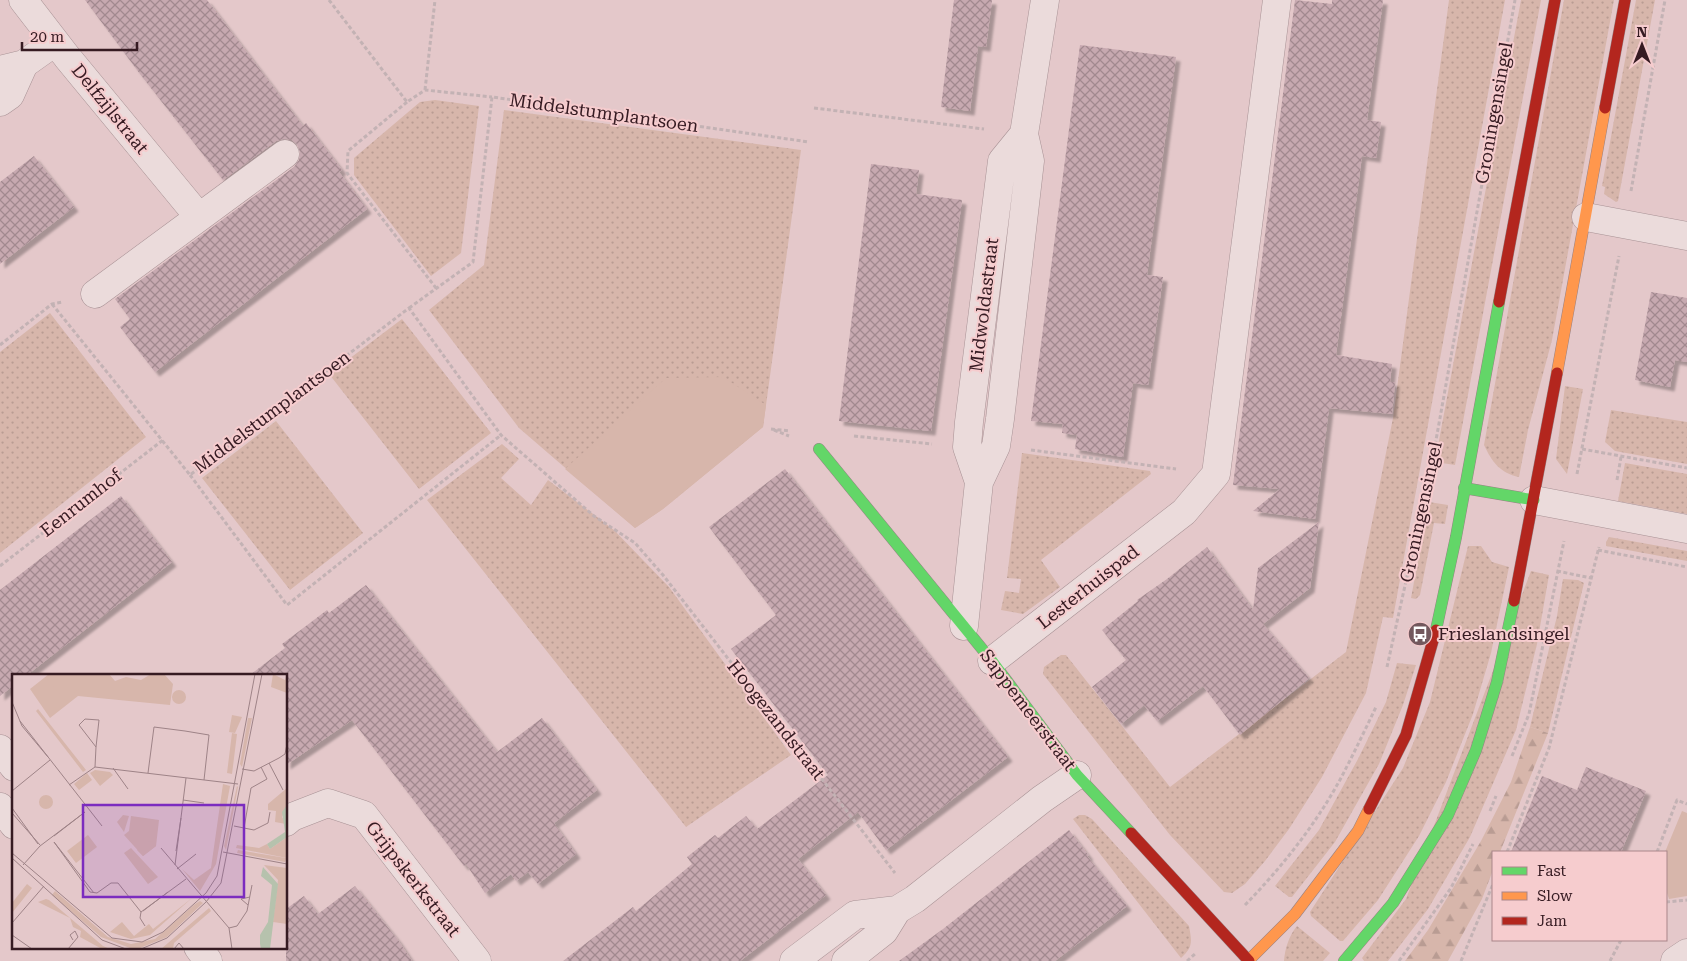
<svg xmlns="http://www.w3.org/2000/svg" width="1687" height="961" font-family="'Roboto Serif',serif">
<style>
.grass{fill:url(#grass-dots)}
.forest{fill:url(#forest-firs)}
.green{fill:#d7b6ab}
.building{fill:url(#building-cross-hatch);filter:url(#shadow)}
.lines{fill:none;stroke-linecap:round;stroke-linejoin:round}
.street-casing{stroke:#a89295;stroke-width:29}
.fast-casing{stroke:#988285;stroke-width:12}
.slow-casing{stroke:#988285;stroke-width:12}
.jam-casing{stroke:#988285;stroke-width:12}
.path{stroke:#c3b2b4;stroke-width:3;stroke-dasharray:4 2.5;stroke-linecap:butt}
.street{stroke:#ebdbdb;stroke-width:28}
.fast{stroke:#63d668;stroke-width:11}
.slow{stroke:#ff974d;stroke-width:11}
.jam{stroke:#b3261e;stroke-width:11}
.labels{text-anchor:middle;stroke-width:4;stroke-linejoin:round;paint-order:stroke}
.street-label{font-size:18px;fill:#361b22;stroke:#f6ccce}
.poi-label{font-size:18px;fill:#361b22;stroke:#f6ccce;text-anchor:start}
.inset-road{fill:none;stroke:#9e8387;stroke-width:1}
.view{fill:#7b2cbf;fill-opacity:0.15;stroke:#7b2cbf;stroke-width:2.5}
.inset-edge{fill:none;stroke:#361b22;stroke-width:2.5}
</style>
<defs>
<pattern id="grass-dots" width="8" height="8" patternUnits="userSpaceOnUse" patternTransform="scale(1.25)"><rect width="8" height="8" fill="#d7b6ab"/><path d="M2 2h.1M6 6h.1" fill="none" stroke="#b99c93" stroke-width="1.8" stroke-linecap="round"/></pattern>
<pattern id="forest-firs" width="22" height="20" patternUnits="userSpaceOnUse" patternTransform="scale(1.25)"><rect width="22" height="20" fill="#d7b6ab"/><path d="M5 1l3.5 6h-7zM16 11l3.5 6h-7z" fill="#b99c93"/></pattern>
<pattern id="building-cross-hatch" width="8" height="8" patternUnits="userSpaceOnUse" patternTransform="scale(1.25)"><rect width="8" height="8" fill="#c7a9b0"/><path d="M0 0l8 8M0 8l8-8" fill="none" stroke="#a2898f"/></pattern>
<filter id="shadow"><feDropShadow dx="4.5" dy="4.5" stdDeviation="1" flood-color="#0004"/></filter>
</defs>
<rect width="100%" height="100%" fill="#e4c8ca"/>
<path class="grass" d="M 1449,0 L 1505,0 L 1393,618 L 1383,617 L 1366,693 L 1322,777 L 1289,829 L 1265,861 L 1245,884 L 1232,893 L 1224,892 L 1170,835 L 1043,674 L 1044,667 L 1061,655 L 1066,655 L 1170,787 L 1346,652 L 1393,418 Z
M 1521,0 L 1541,0 L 1455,465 L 1435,462 Z
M 1564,0 L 1614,0 L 1552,340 L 1528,430 L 1519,477 C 1500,473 1492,462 1484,445 Z
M 1636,0 L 1655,0 L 1618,201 L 1616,202 L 1604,194 L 1605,187 L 1602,186 Z
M 435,100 L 479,106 L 461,253 L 431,276 L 354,175 L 354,158 L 420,102 Z
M 504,110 L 801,150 L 763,427 L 663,509 L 635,528 L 519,428 L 429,310 L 484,265 Z
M 50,313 L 146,437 L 0,553 L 0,352 Z
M 402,319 L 491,433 L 419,489 L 329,374 Z
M 1565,386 L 1583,389 L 1567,474 L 1556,459 Z
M 1611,410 L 1687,422 L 1687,464 L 1615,451 L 1605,442 Z
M 276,421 L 363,533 L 290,590 L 202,478 Z
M 502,444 L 519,459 L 501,478 L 531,505 L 548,480 L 614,530 L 669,587 L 791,755 L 686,827 L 427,500 Z
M 1022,453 L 1150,471 L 1151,474 L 1041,560 L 1060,587 L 1023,614 L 1001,610 L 1005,591 L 1019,593 L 1021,579 L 1007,578 Z
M 1625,463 L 1687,474 L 1687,514 L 1618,501 Z
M 1429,502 L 1448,505 L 1445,524 L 1434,523 L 1420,595 L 1416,599 L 1411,598 Z
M 1609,537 L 1687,551 L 1687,561 L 1606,546 L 1606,542 Z
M 1468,546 L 1481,546 L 1492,562 L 1509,567 L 1491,653 L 1473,714 L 1446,782 L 1419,836 L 1378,900 L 1343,941 L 1340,941 L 1311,916 L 1310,912 L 1403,768 L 1430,702 Z
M 1531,571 L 1549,575 L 1537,644 L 1516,730 L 1470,837 L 1428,909 L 1388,961 L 1364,961 L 1362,958 L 1406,899 Z
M 1563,579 L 1578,580 L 1584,583 L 1548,733 L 1530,727 L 1557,616 Z
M 1397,663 L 1416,665 L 1403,705 L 1379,764 L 1335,842 L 1292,897 L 1289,897 L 1275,886 L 1319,830 L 1358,759 L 1386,702 Z
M 1079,815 L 1085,815 L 1092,819 L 1189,926 C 1192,942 1193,947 1181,958 L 1073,819 Z
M 1297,926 L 1330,953 L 1323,961 L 1284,961 C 1285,948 1289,936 1297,926 Z"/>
<path class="forest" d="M 1530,727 L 1548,733 L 1500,852 L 1493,852 L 1493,870 L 1482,899 L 1448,961 L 1405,961 L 1428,930 L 1481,841 L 1511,782 Z"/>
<path class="green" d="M 723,377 L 766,405 L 763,427 L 663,509 L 635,528 L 565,469 L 666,378 Z
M 1682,811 L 1687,813 L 1687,896 L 1669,899 L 1666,890 L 1665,852 Z"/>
<path class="building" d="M 85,0 L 207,0 L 303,126 L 306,123 L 342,170 L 339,172 L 367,209 L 155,372 L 120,327 L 130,319 L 115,299 L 294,167 L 299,160 L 300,152 L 297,144 L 292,140 L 283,139 L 276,141 L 223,180 L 140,74 Z
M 954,0 L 992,0 L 986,47 L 978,46 L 970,111 L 941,107 Z
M 1295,0 L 1332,4 L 1332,0 L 1383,0 L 1367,120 L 1381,122 L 1376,158 L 1362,156 L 1336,355 L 1392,364 L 1390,382 L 1395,382 L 1392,414 L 1329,408 L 1315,519 L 1253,511 L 1280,489 L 1233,485 Z
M 1080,45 L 1176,57 L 1147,275 L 1163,277 L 1148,385 L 1133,383 L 1123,457 L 1075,449 L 1077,435 L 1062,433 L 1063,424 L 1031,421 Z
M 34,156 L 74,207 L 0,264 L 0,182 Z
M 871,164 L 919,170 L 916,194 L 962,200 L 931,431 L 839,421 Z
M 1651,292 L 1687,298 L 1687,362 L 1675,360 L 1670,387 L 1635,380 Z
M 785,469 L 1008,757 L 886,850 L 858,812 L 798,859 L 826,895 L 740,961 L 563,961 L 633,907 L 636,911 L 692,864 L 687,857 L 715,835 L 718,838 L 746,816 L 757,829 L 828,775 L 731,649 L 776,615 L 709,527 Z
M 121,496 L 172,562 L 27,675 L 14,675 L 14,685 L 0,696 L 0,590 Z
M 1319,522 L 1310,588 L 1263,624 L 1309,678 L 1240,735 L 1203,686 L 1157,721 L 1144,705 L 1121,724 L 1092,687 L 1126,660 L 1102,630 L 1138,601 L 1137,600 L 1167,579 L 1207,547 L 1253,610 L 1258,568 Z
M 366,585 L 497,752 L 542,718 L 597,790 L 554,823 L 576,854 L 538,884 L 528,872 L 516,881 L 511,874 L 485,893 L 466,864 L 464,866 L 352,720 L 286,765 L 286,675 L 250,675 L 285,648 L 282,644 L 302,629 L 327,610 L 329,613 Z
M 1586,767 L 1646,791 L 1621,852 L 1511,852 L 1542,776 L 1577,790 Z
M 1069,830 L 1089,856 L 1087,856 L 1127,906 L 1099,927 L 1055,961 L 899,961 L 943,929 Z
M 355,886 L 398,940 L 412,961 L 286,961 L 286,909 L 304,896 L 318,914 Z"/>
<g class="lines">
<g class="street-casing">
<path id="street" d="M 23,0 L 67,57 L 199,217
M 0,70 L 24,64 L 55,42
M 0,102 L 10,95 L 24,64
M 1586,217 L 1687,236
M 95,294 L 285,154
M 979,482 L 967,447 L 969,422 L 1002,161 L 1024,134
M 1534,500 L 1687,529
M 964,626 L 979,482 L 996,446 L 1000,419 L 1030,161 L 1024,134 L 1045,0
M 992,661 L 1184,512 L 1216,474 L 1277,0
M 0,749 L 14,767
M 0,807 L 14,825
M 286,822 L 292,817 L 328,803 L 364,815 L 477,961
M 198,947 L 208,961
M 794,961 L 855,915 L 897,910 L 915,899 L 1042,799 L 1077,775
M 846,961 L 884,931 L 897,910
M 1675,961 L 1687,953"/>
</g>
<g class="fast-casing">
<path id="fast" d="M 819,449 L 992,661 L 1077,775 L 1131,833
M 1464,488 L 1534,500
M 1436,630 L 1456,537 L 1499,302
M 1344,961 L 1393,903 L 1448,815 L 1476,750 L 1497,682 L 1514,601"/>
</g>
<g class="slow-casing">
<path id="slow" d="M 1557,373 L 1605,108
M 1248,961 L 1295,914 L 1358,831 L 1369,809"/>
</g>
<g class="jam-casing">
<path id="jam" d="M 1605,108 L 1625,0
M 1499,302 L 1555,0
M 1514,601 L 1557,373
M 1369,809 L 1406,735 L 1436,630
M 1131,833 L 1249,961"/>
</g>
<path class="path" d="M 329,0 L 407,102 L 425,90 L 492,97
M 425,90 L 435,0
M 407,102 L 348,151 L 347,173 L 436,288
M 814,108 L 984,129
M 1631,191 L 1665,0
M 52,304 L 190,475 L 409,308 L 501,435 L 594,516 L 635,543 L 663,575 L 895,873
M 409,308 L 473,262 L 492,97 L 809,142
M 0,345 L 52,304 L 63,302
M 771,429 L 790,431
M 774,430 L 789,436
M 854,436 L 932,444
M 1582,449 L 1687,468
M 1031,450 L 1176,469
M 1577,474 L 1619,256
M 190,475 L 287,605 L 501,435
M 1617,480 L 1621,457
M 1598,550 L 1687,567
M 0,566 L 163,440
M 1557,571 L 1591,578
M 1387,667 L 1431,468 L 1515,0
M 1512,756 L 1529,714 L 1564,541
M 1490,811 L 1496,796
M 1507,852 L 1549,748 L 1599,547
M 1657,852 L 1677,800 L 1687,804
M 1666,902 L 1687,900
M 1245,905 C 1282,867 1317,823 1342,776 C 1354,753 1365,730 1376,707
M 1187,961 L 1196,953
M 1399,961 L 1451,888 L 1473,844
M 1461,961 L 1493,884
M 1610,961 L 1621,940"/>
<use href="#street" class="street"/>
<use href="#fast" class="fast"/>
<use href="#slow" class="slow"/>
<use href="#jam" class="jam"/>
</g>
<defs>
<g id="bus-disc" transform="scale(1.25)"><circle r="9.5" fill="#73585d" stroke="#f6ccce"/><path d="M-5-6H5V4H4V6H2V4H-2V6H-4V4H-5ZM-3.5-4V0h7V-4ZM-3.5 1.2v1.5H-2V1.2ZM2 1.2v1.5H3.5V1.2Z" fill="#fff"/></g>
</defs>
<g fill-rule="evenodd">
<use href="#bus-disc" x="1420" y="634"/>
</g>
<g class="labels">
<g class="street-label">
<text transform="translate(110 109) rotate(51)" y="6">Delfzijlstraat</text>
<text transform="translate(604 113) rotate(8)" y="6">Middelstumplantsoen</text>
<text transform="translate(1494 113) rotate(-80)" y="6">Groningensingel</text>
<text transform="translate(984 305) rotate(-83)" y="6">Midwoldastraat</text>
<text transform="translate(272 412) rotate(-37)" y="6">Middelstumplantsoen</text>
<text transform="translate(81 503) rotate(-38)" y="6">Eenrumhof</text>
<text transform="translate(1421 512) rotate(-78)" y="6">Groningensingel</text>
<text transform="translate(1088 587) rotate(-38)" y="6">Lesterhuispad</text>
<text transform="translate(1028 710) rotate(53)" y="6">Sappemeerstraat</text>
<text transform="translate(776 720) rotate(52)" y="6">Hoogezandstraat</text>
<text transform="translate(413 879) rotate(52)" y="6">Grijpskerkstraat</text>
</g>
<g class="poi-label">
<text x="1438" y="640">Frieslandsingel</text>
</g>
</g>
<g transform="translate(12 674)">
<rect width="275" height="275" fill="#e4c8ca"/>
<path d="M 37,0 L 97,0 L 103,7 L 114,3 L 129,6 L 139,0 L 152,0 L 161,10 L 158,31 L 66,22 L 38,44 L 18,15 ZM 220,41 L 230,43 L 223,59 L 217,58 ZM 236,44 L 240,44 L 230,93 L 228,90 ZM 220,59 L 225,60 L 220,100 L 215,99 ZM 83,96 L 98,98 L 101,101 L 88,112 L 78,99 ZM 75,99 L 80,106 L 67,116 L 62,110 ZM 211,110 L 218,112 L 204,190 L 188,217 L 170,195 L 182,206 L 199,194 ZM 225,112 L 226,113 L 214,176 L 212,172 ZM 275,114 L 275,131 L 270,143 L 274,150 L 263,148 L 264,137 L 256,136 L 256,130 ZM 111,141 L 117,142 L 112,158 L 105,148 ZM 119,142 L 147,146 L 144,172 L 131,182 L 112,161 L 117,157 ZM 76,161 L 85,173 L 64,189 L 55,177 ZM 275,163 L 275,184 L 224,174 L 225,171 L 247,174 L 255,170 L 258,175 ZM 119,174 L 146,203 L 136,210 L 112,179 ZM 226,176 L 274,184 L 274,185 L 273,188 L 225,179 ZM 252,191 L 275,194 L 275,250 L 261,248 L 266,206 ZM 43,217 L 96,263 L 119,270 L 143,265 L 183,230 L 188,227 L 191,229 L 155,263 L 128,274 L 118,274 L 89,263 L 40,221 ZM 180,224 L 138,261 L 119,265 L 98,258 L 110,248 L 122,262 L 137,250 L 141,255 Z" fill="#d7b6ab"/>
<path d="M 261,0 L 273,6 L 275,0 L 275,19 L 259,13 ZM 26,35 L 74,96 L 71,98 L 24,37 ZM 15,210 L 20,214 L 0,239 L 0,229 ZM 34,225 L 37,226 L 91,272 L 98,275 L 90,275 L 68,263 L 69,257 L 61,253 L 58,244 L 26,228 ZM 197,234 L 199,237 L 162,269 L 161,275 L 149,275 Z" fill="#d7b6ab"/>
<path d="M 43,0 L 70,0 L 76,8 L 53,26 L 36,6 ZM160 23a7 7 0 1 1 14 0a7 7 0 1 1-14 0ZM27 128a7 7 0 1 1 14 0a7 7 0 1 1-14 0ZM 140,167 L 144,172 L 131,182 L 125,176 L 134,168 Z" fill="#d7b6ab"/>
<path d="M 275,131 L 275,163 L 258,175 L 255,170 L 273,158 L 270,138 ZM 251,193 L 266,210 L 258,275 L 249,275 L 248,270 L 248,261 L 256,248 L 260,211 L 249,202 Z" fill="#b6c2ad"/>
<path class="inset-road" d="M 0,28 L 10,52 L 36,83M 8,47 L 90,152M 257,89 L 271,116M 83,93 L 84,73 L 67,51 L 73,45 L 87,46 L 84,73M 101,94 L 116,115M 230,95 L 242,97 L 267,84 L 273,80 L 275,70M 136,99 L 142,53 L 173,57 L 197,61 L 192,106M 57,111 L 83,93 L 226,110M 0,117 L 38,86M 171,126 L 192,129M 0,134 L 26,170M 0,139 L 28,171M 222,152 L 242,156 L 256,149 L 258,138M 232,154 L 239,114 L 255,105 L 249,93M 42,162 L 73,138M 42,168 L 78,218 L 85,219 L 99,209 L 106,209 L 129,238 L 128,244 L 133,252M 42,168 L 82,219M 149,174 L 217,254 L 220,275M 164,177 L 169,144M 211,178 L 275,190M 0,179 L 100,264 L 130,268 L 151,258 L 194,219 L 205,202 L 243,0M 0,184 L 90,266 L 114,275M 11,191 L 28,172 L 73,138M 163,191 L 174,104M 165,195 L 184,180M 236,231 L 229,225 L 238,223M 131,237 L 156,218M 129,238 L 174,205M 0,249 L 32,212M 217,254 L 225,252 L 235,237 L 240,211M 0,261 L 20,275M 56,275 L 66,263 L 63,257 L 58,261 L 61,266M 129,275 L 155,264 L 194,228 L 209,209 L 250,0M 162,275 L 167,269 L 172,275"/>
<path class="view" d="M 71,131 L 232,131 L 232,223 L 71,223 Z"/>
<rect width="275" height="275" class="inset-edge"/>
</g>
<rect x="1492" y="851" width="175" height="90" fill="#f6ccce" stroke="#a98589"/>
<rect x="1502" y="867" width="25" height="8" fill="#63d668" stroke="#a98589"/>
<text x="1537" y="876" font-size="15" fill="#361b22">Fast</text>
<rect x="1502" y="892" width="25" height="8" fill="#ff974d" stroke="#a98589"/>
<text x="1537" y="901" font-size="15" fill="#361b22">Slow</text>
<rect x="1502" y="917" width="25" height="8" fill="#b3261e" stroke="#a98589"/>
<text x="1537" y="926" font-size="15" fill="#361b22">Jam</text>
<g transform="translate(1642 45)" stroke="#f6ccce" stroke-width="4" paint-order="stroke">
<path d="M0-4L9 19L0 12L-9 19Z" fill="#361b22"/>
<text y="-8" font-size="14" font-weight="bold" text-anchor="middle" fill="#361b22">N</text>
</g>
<path d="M22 42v8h115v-8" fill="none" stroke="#361b22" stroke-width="2.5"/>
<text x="30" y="42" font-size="15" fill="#361b22" stroke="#f6ccce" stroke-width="4" paint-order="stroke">20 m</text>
</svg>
